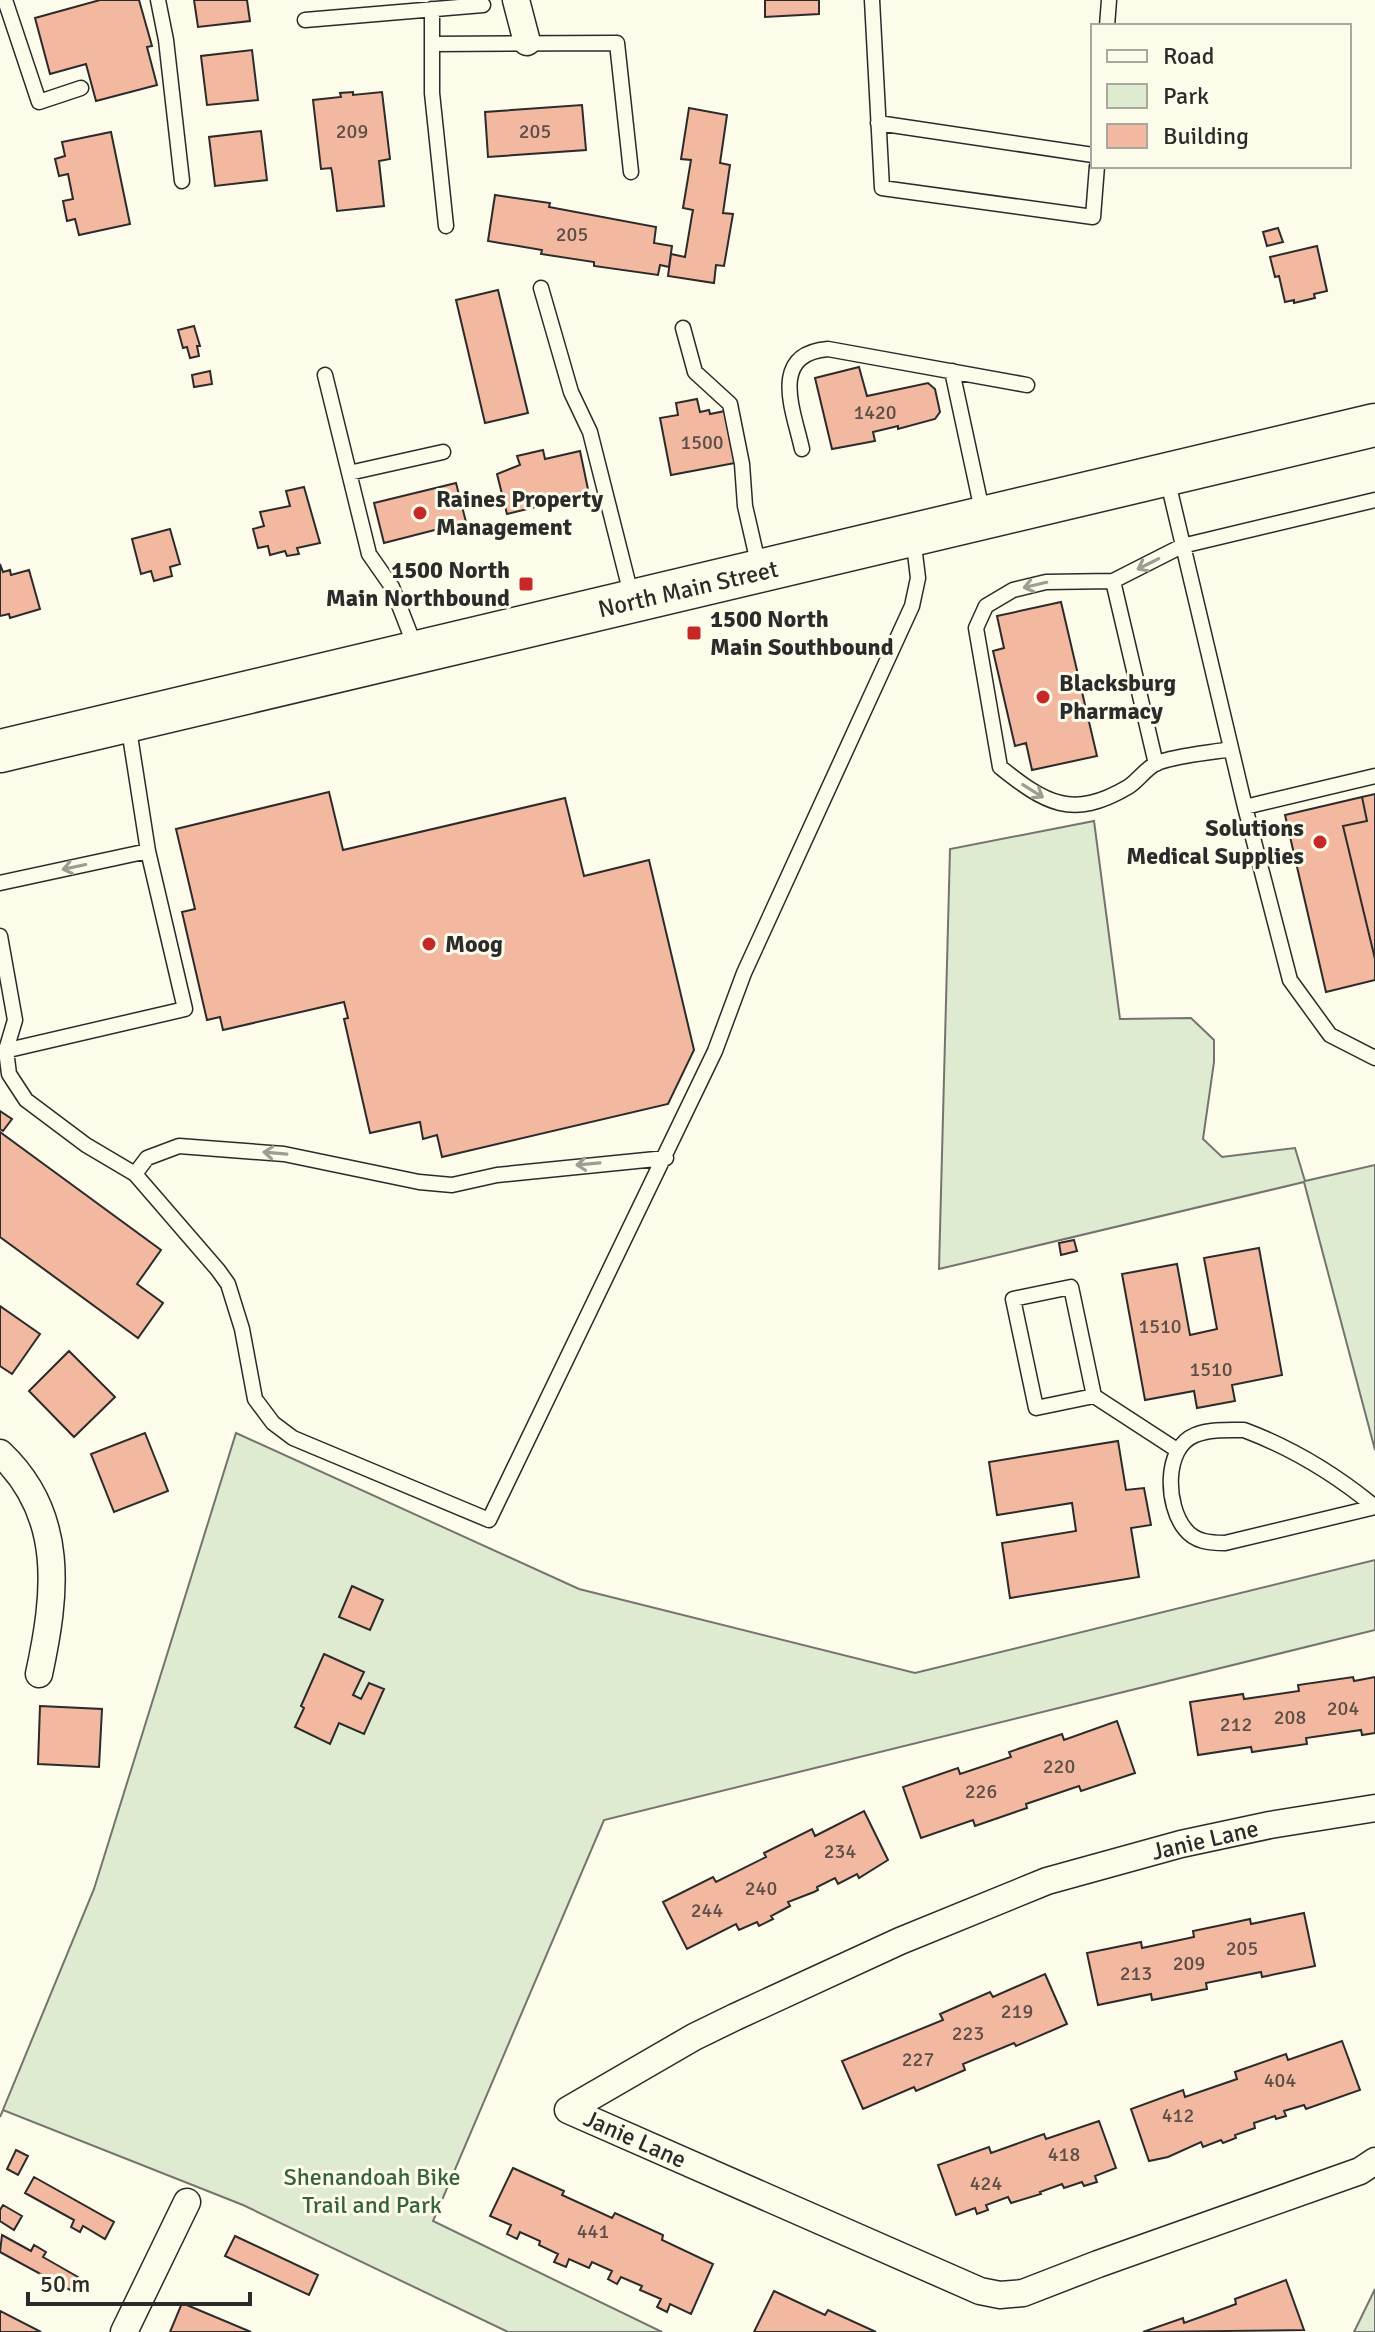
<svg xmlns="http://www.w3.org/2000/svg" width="1375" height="2332" font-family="Signika,sans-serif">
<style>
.green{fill:#deebd1;stroke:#74746e;stroke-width:2}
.building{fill:#f2b8a0;stroke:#2b2b2b;stroke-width:2}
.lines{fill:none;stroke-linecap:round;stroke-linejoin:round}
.lane-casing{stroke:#2b2b2b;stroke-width:17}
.street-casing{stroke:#2b2b2b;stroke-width:29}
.primary-casing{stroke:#2b2b2b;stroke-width:45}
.lane{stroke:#fdfbea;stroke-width:14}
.street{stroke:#fdfbea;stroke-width:26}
.primary{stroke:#fdfbea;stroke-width:42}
.oneway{stroke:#9e9d94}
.poi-dot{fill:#c62828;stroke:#fdfbea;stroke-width:3}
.labels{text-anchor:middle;stroke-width:6;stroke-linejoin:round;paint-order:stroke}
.number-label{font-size:20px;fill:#5d4e48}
.poi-label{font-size:24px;font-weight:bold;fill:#2b2b2b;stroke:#fdfbea;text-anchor:start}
.street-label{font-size:24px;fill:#2b2b2b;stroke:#fdfbea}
.park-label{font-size:24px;fill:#34623c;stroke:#fdfbea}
</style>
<rect width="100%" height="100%" fill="#fdfbea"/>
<path class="green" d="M 1094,821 L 1120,1019 L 1191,1018 L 1214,1040 L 1214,1062 L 1203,1139 L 1222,1157 L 1295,1148 L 1305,1181 L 1375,1165 L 1375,1450 L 1304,1182 L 939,1269 L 950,849 Z
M 236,1433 L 579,1589 L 915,1673 L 1375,1560 L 1375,1630 L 604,1820 L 433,2221 L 662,2332 L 508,2332 L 243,2205 L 3,2110 L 0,2117 L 94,1889 Z
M 1375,2289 L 1375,2332 L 1354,2332 Z"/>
<path class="building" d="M 100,0 L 139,0 L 152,46 L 147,47 L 157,85 L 96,101 L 86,64 L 50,74 L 35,18 Z
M 194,0 L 247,0 L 250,21 L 198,27 Z
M 765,0 L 819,0 L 819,14 L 765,17 Z
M 252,50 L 258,100 L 207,105 L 201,56 Z
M 353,92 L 353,95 L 382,92 L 390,159 L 379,161 L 384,206 L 337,211 L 332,172 L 331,168 L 321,169 L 313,100 L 341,97 L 340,93 Z
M 582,105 L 586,150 L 488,157 L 485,112 Z
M 689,108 L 727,115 L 720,163 L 730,165 L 723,213 L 733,214 L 724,266 L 716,265 L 714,283 L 668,276 L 671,254 L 685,257 L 692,215 L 693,210 L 683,208 L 691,160 L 681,159 Z
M 261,131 L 267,180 L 215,186 L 209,137 Z
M 111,132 L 130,224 L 79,235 L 75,219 L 67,221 L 63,201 L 73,199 L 68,174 L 59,176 L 55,159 L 65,156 L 62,142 Z
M 495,195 L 550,203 L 549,207 L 656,227 L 654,243 L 672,246 L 669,267 L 660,265 L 658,275 L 594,266 L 594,262 L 541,254 L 542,250 L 488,241 Z
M 1278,228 L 1283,242 L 1267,246 L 1263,232 Z
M 1317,246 L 1327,291 L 1314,294 L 1315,298 L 1294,303 L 1294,300 L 1285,302 L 1279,276 L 1275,277 L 1270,257 Z
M 498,290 L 528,413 L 485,423 L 456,300 Z
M 194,326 L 200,346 L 197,346 L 199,356 L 190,358 L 187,347 L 183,348 L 178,330 Z
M 859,367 L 867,396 L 928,383 L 935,389 L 940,412 L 935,419 L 898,429 L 898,426 L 873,432 L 875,441 L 832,449 L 815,378 Z
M 210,371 L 212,384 L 194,387 L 192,375 Z
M 697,399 L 700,412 L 709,410 L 710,414 L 725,411 L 735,463 L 671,475 L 660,418 L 678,415 L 676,403 Z
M 543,450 L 545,459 L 580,451 L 589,494 L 507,514 L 497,474 L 520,465 L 517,456 Z
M 456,483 L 466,522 L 384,543 L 374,503 Z
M 304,487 L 320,543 L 297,548 L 299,554 L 287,556 L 285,551 L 270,555 L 268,546 L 258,548 L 253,529 L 264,526 L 260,512 L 290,506 L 286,491 Z
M 170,529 L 180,564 L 170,567 L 172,576 L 154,581 L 151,571 L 141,574 L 132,539 Z
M 0,564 L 3,572 L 10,570 L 11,575 L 29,570 L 40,609 L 10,618 L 9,614 L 0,616 Z
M 1061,602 L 1097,756 L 1032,770 L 1026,743 L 1015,746 L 993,651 L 1004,648 L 997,616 Z
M 329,792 L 343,850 L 565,798 L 584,876 L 649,860 L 694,1050 L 668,1104 L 442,1157 L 437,1135 L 423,1139 L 420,1122 L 370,1133 L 344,1019 L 348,1018 L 344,1002 L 223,1030 L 220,1017 L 207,1020 L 182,912 L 195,909 L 176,829 Z
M 1375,794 L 1375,959 L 1343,826 L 1367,821 L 1362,797 Z
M 1362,797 L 1367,821 L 1343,826 L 1375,959 L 1375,980 L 1326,992 L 1285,815 Z
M 0,1111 L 12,1119 L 3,1131 L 0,1129 Z
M 0,1132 L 161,1250 L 137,1284 L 163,1303 L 138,1338 L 0,1237 Z
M 1074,1240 L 1077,1251 L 1061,1255 L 1059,1243 Z
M 1259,1248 L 1282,1375 L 1232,1385 L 1235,1401 L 1197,1408 L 1194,1391 L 1145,1400 L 1122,1274 L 1177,1264 L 1190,1335 L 1217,1329 L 1204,1258 Z
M 0,1306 L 40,1334 L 12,1374 L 0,1366 Z
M 69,1351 L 115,1397 L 74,1437 L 29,1391 Z
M 145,1433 L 168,1491 L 114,1512 L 91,1454 Z
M 1118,1441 L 1126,1490 L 1144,1488 L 1151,1525 L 1131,1528 L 1139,1577 L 1010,1598 L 1002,1543 L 1076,1531 L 1072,1503 L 997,1515 L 989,1462 Z
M 352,1586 L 383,1600 L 370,1630 L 339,1617 Z
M 324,1654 L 364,1672 L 353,1695 L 361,1699 L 369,1683 L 384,1689 L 364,1734 L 339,1723 L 330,1744 L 295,1727 L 304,1708 L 301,1706 Z
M 1353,1677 L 1354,1681 L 1375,1677 L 1375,1733 L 1362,1735 L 1361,1730 L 1306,1738 L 1307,1744 L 1252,1752 L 1251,1747 L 1198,1755 L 1190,1702 L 1243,1694 L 1244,1699 L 1299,1691 L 1298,1685 Z
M 40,1706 L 102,1709 L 99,1767 L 38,1764 Z
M 1117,1721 L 1135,1773 L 1081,1791 L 1079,1786 L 1026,1804 L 1027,1808 L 975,1826 L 973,1820 L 921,1838 L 903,1787 L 958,1768 L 960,1774 L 1011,1757 L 1009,1752 L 1062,1734 L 1064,1740 Z
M 864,1811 L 888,1860 L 859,1878 L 857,1874 L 838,1884 L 835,1878 L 817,1887 L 818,1890 L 814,1892 L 788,1902 L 790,1906 L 771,1916 L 773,1919 L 759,1926 L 757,1922 L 739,1930 L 736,1924 L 687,1949 L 663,1902 L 713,1877 L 716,1882 L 766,1857 L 764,1853 L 812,1829 L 815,1836 Z
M 1304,1913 L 1315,1966 L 1262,1977 L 1261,1972 L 1206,1983 L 1207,1989 L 1152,2000 L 1151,1994 L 1098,2005 L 1087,1953 L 1141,1942 L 1142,1948 L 1194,1937 L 1193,1931 L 1222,1925 L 1250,1919 L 1251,1924 Z
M 1045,1974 L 1067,2024 L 1016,2046 L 1014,2043 L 963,2064 L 965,2070 L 916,2091 L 914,2087 L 863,2109 L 842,2061 L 943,2020 L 940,2014 L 990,1992 L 993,1997 Z
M 1342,2041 L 1360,2090 L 1306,2109 L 1304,2105 L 1284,2111 L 1286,2116 L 1276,2119 L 1275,2116 L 1254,2123 L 1255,2128 L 1235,2135 L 1236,2138 L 1223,2143 L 1221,2140 L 1203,2147 L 1201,2142 L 1168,2157 L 1149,2161 L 1131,2109 L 1183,2090 L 1185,2097 L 1237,2079 L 1235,2072 L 1286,2054 L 1288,2060 Z
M 1099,2121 L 1116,2168 L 1095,2176 L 1097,2182 L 1084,2186 L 1082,2182 L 1064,2188 L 1062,2184 L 1040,2192 L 1041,2194 L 1011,2203 L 1008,2197 L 986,2205 L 988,2210 L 977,2214 L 975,2208 L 956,2215 L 938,2165 L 989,2147 L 991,2153 L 1044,2134 L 1046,2139 Z
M 16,2150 L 28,2156 L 18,2175 L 7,2169 Z
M 513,2168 L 564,2191 L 562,2195 L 612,2218 L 615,2213 L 663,2235 L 662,2240 L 713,2264 L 691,2314 L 670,2304 L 667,2312 L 657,2307 L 661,2299 L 640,2290 L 642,2286 L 621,2277 L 617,2284 L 608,2279 L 612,2271 L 592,2262 L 589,2268 L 569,2259 L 566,2267 L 554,2262 L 558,2254 L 539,2245 L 540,2241 L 520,2232 L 517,2239 L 507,2234 L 511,2225 L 490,2216 Z
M 34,2177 L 114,2222 L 105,2239 L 83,2226 L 80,2232 L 71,2227 L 74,2220 L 25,2193 Z
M 3,2205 L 22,2216 L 14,2230 L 0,2221 L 0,2210 Z
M 2,2235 L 31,2251 L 34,2245 L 46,2252 L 43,2257 L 78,2277 L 70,2290 L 0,2252 Z
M 235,2236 L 318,2275 L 309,2295 L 225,2256 Z
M 1286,2280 L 1304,2330 L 1143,2332 L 1183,2318 L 1184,2323 L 1209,2314 L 1236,2304 L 1235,2299 Z
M 774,2291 L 825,2315 L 828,2310 L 876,2332 L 754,2332 Z
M 182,2303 L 251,2332 L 170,2332 Z
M 0,2311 L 41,2332 L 0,2332 Z"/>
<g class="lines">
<g class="lane-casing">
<path id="lane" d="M 5,0 L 39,102 L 81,88
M 158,0 L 166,40 L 182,181
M 872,0 L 882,188 L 1093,217 L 1097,166
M 432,9 L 432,93 L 446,226
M 305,20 L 483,5
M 1107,26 L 1109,0
M 432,44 L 617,43 L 631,172
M 878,123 L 1093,155
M 541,288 L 571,392 L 590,432 L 632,598
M 683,328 L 695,372 L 730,404 L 742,464 L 745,506 L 759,567
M 952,371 L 983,515
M 325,375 L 369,554 L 392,587 L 416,649
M 802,449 C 794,412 768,354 828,349 L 1027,385
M 349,473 L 443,452
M 1167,478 L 1245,807 L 1290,980 L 1330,1035 L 1375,1058
M 1113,581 L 1156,764
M 1231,749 C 1209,753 1177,755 1157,763 C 1146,768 1138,781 1128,787 C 1072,820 1045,803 1000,767 L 976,628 L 986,606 L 1013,590 L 1046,582 L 1113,581 L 1182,546 L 1375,500
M 1245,807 L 1375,776
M 0,883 L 148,851
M 0,936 L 15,1020 L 6,1050 L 9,1074 L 26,1100 L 86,1145 L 135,1174 L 218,1270 L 228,1284 L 242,1329 L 255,1399 L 273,1423 L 293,1438 L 489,1520 L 715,1051 L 744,973 L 912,606 L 918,578 L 913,537
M 0,1052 L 185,1009 L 148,851 L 128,723
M 135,1174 L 147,1158 L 179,1146 L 284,1154 L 419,1182 L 452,1185 L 497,1175 L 666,1158
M 1071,1287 L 1094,1396 L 1036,1408 L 1013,1299 Z
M 1094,1396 L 1177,1450
M 1244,1430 C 1292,1448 1335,1474 1375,1507 L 1225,1543 C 1210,1543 1195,1542 1185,1529 C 1166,1506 1163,1448 1195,1435 C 1210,1429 1228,1430 1244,1430 Z"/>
</g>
<g class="street-casing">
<path id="street" d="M 516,0 L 527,42
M 0,1453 C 66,1515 56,1595 39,1674
M 1375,1808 L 1270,1825 L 1181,1844 L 1047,1881 L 900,1941 L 735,2017 L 694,2037 L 568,2110 L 980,2291 L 1000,2295 L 1023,2293 L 1098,2264 L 1360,2171 L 1375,2161
M 124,2332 L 187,2202"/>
</g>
<g class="primary-casing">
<path id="primary" d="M 0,751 L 1375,425"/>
</g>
<use href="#lane" class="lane"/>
<use href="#street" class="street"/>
<use href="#primary" class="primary"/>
</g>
<defs><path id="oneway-shaft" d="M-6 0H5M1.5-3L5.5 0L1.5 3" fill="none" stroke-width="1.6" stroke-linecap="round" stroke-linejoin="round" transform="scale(2)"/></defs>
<g class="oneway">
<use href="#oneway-shaft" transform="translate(1148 564) rotate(153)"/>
<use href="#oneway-shaft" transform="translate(1035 585) rotate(167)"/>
<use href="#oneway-shaft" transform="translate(1033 791) rotate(32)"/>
<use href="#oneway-shaft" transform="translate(74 867) rotate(168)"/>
<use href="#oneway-shaft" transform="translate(275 1153) rotate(-175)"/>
<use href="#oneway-shaft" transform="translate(588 1164) rotate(175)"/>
</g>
<g class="poi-dot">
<circle cx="420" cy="513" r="8"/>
<rect x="518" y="576" width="16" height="16" rx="4"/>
<rect x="686" y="625" width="16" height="16" rx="4"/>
<circle cx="1043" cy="697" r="8"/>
<circle cx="1320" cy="842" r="8"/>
<circle cx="429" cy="944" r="8"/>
</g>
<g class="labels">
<g class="number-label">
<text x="352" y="138">209</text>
<text x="535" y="138">205</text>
<text x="572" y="241">205</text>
<text x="875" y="419">1420</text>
<text x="702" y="449">1500</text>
<text x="1160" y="1333">1510</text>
<text x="1211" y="1376">1510</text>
<text x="1343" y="1715">204</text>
<text x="1290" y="1724">208</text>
<text x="1236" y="1731">212</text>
<text x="1059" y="1773">220</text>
<text x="981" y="1798">226</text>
<text x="840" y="1858">234</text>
<text x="761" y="1895">240</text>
<text x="707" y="1917">244</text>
<text x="1242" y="1955">205</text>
<text x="1189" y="1970">209</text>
<text x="1136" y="1980">213</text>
<text x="1017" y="2018">219</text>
<text x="968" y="2040">223</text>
<text x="918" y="2066">227</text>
<text x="1280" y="2087">404</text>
<text x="1178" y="2122">412</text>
<text x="1064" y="2161">418</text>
<text x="986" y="2190">424</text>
<text x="593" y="2238">441</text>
</g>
<g class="poi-label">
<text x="436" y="507">Raines Property<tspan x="436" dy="28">Management</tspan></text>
<text x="510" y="578" text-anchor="end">1500 North<tspan x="510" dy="28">Main Northbound</tspan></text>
<text x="710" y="627">1500 North<tspan x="710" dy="28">Main Southbound</tspan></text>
<text x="1059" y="691">Blacksburg<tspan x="1059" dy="28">Pharmacy</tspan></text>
<text x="1304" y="836" text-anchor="end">Solutions<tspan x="1304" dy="28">Medical Supplies</tspan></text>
<text x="445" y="952">Moog</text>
</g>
<g class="street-label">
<text transform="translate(688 589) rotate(-13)" y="8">North Main Street</text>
<text transform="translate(1205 1840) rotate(-13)" y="8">Janie Lane</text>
<text transform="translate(635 2139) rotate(24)" y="8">Janie Lane</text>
</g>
<g class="park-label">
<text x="372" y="2185">Shenandoah Bike<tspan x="372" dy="28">Trail and Park</tspan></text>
</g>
</g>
<rect x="1091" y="24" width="260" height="144" fill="#fdfbea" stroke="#a9a89e" stroke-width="2"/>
<rect x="1107" y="50" width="40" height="12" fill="#fdfbea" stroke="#a9a89e" stroke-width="2"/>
<text x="1163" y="64" font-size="24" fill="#2b2b2b">Road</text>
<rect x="1107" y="84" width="40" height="24" fill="#deebd1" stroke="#a9a89e" stroke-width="2"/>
<text x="1163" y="104" font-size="24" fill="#2b2b2b">Park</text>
<rect x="1107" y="124" width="40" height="24" fill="#f2b8a0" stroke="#a9a89e" stroke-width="2"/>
<text x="1163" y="144" font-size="24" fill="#2b2b2b">Building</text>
<path d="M28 2292v12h222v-12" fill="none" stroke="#2b2b2b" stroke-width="4"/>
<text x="40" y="2292" font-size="24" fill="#2b2b2b" stroke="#fdfbea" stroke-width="6" paint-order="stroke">50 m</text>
</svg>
